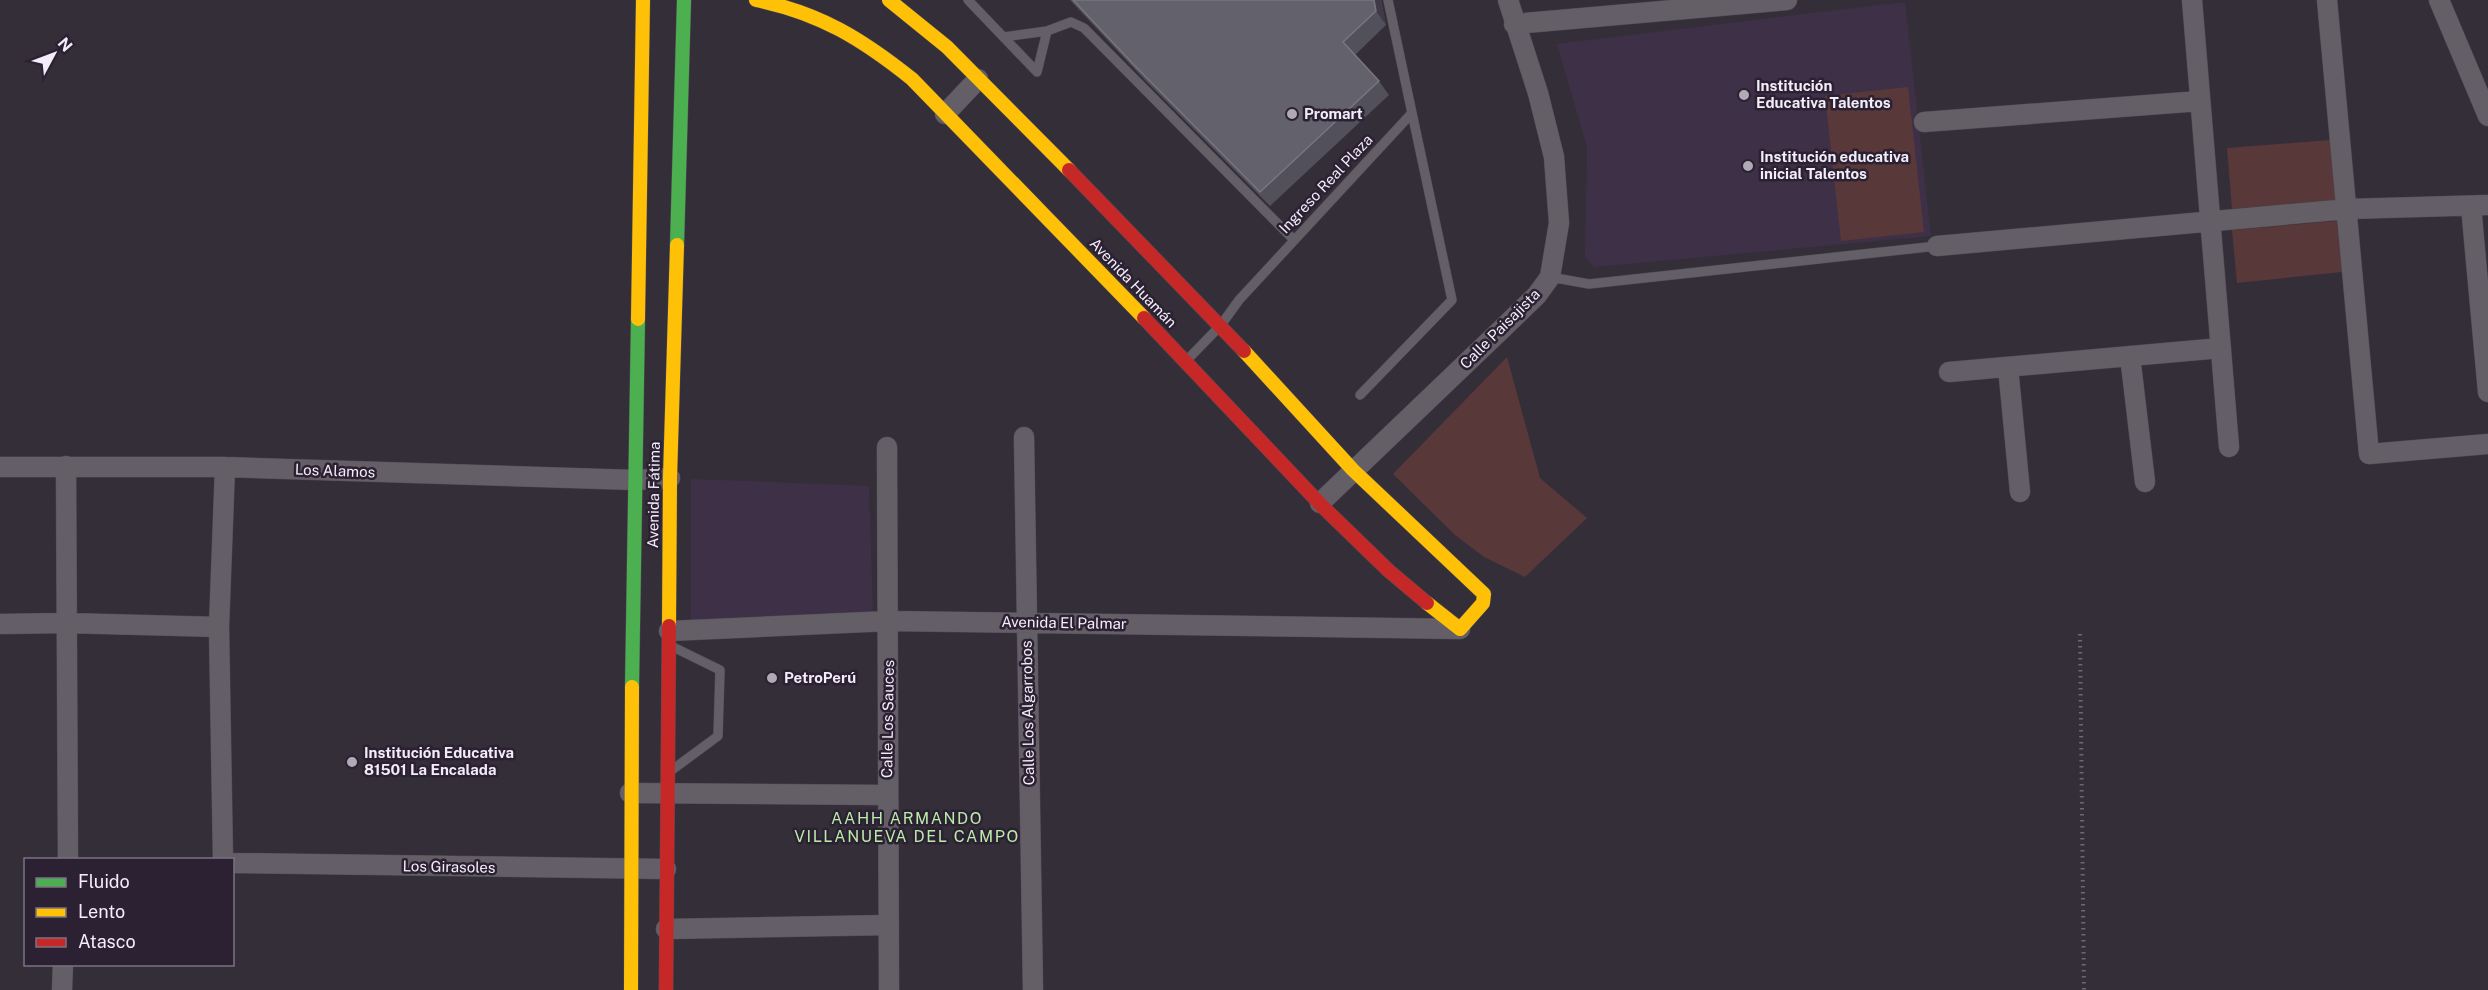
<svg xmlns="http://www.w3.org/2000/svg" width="2488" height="990" font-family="'Public Sans',sans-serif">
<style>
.built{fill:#3e3147}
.green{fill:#593839}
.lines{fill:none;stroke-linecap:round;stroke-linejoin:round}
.lane-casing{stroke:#4f4a53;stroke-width:10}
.street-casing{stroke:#4f4a53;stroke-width:21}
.fast-casing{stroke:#4f4a53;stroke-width:15}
.slow-casing{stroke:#4f4a53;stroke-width:15}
.jam-casing{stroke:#4f4a53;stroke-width:15}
.path{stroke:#6c6970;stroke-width:4;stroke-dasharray:1.5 4.5;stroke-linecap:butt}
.lane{stroke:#645f67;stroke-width:9}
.street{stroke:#645f67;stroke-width:20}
.fast{stroke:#4caf50;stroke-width:14}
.slow{stroke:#ffc107;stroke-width:14}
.jam{stroke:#c62828;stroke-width:14}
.wall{fill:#51505b}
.shaded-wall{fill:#3e3b46}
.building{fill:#63616c;stroke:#797682;stroke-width:1.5}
.poi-dot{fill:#b0aab6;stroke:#2b2132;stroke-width:2}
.labels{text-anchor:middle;stroke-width:5;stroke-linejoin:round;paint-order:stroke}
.poi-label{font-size:15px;font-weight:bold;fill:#f3ecf9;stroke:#2b2132;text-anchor:start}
.street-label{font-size:15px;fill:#f3ecf9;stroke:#2b2132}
.neighbourhood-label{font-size:16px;letter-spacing:1.5px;fill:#bbeba9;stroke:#2b2132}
</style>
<rect width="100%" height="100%" fill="#342e39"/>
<path class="built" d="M 1905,2 L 1931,236 L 1594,267 L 1585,256 L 1587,147 L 1557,44 Z
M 691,479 L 869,486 L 873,615 L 691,621 Z"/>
<path class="green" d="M 1908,87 L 1924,232 L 1841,241 L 1825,96 Z
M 2330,140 L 2336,200 L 2232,209 L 2227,148 Z
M 2337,221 L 2342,272 L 2237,283 L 2232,230 Z
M 1507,357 L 1540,478 L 1587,518 L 1525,577 L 1484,557 L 1455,535 L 1393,474 Z"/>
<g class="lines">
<g class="lane-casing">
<path id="lane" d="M 968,0 L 1037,72
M 1004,37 L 1047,31 L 1071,22 L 1084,28 L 1294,240
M 1037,72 L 1047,31
M 1550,277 L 1589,284 L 1937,246
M 1189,358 L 1221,325 L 1239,300 L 1412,113 L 1388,0
M 1360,395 L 1452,300 L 1412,113
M 671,646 L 720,670 L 718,736 L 672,770"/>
</g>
<g class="street-casing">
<path id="street" d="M 2192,0 L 2229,447
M 2327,0 L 2369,454 L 2488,444
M 2439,0 L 2488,116
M 1514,24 L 1787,0
M 945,114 L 978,79
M 1924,122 L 2200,101
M 2471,206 L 2488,392
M 1937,246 L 2348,209 L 2488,205
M 2130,356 L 2145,482
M 2008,367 L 2020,492
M 1949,372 L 2221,348
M 1024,437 L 1033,990
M 887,447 L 889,990
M 66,466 L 68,860
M 0,467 L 225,467 L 635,480 L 670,478
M 1320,503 L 1504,327 L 1537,295 L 1550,277 L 1559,223 L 1554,157 L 1538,93 L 1508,0
M 0,624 L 66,623 L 219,627
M 669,631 L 889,621 L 1460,629
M 630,793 L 887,795
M 223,860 L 219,627 L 225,467
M 232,863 L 666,869
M 666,929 L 889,925
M 62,990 L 63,964"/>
</g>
<g class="fast-casing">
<path id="fast" d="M 677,245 L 684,0
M 632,687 L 638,319"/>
</g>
<g class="slow-casing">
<path id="slow" d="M 756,0 C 820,13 862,39 912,79 L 1144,318
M 889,0 L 947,47 L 1069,170
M 638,319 L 643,0
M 1244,351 L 1353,470 L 1484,594 L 1483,603 L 1460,629 L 1427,603
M 669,626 L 670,478 L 677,245
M 631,990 L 632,687"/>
</g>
<g class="jam-casing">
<path id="jam" d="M 1069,170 L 1244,351
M 1144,318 L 1323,507 L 1389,571 L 1427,603
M 666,990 L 669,626"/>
</g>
<path class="path" d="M 2080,634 L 2084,990"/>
<use href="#lane" class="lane"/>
<use href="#street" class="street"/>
<use href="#fast" class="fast"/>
<use href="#slow" class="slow"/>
<use href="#jam" class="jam"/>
</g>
<path class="wall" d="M 1070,0 L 1381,0 L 1386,25 L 1355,55 L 1379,81 L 1389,95 L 1270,206 L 1144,79 Z"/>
<path class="shaded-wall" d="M 1374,0 L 1381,0 L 1386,25 L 1376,11 Z"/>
<path class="building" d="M 1073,0 L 1374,0 L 1376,11 L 1343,42 L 1379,81 L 1260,192 L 1134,65 Z"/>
<g class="poi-dot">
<circle cx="1744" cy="95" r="6"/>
<circle cx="1292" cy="114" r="6"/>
<circle cx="1748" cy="166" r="6"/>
<circle cx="772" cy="678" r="6"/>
<circle cx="352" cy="762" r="6"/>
</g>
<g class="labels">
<g class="poi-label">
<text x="1756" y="91">Institución<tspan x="1756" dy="17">Educativa Talentos</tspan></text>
<text x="1304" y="119">Promart</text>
<text x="1760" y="162">Institución educativa<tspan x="1760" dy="17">inicial Talentos</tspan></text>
<text x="784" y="683">PetroPerú</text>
<text x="364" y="758">Institución Educativa<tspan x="364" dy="17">81501 La Encalada</tspan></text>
</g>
<g class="street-label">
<text transform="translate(1326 184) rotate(-47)" y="5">Ingreso Real Plaza</text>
<text transform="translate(1133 283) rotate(46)" y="5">Avenida Huamán</text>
<text transform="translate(1500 329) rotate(-45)" y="5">Calle Paisajista</text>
<text transform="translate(335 471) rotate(2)" y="5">Los Alamos</text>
<text transform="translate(654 495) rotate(-89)" y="5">Avenida Fátima</text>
<text transform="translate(1064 623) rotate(1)" y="5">Avenida El Palmar</text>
<text transform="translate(1028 713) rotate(-91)" y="5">Calle Los Algarrobos</text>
<text transform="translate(888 719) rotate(-89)" y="5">Calle Los Sauces</text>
<text transform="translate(449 867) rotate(1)" y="5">Los Girasoles</text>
</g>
<g class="neighbourhood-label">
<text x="907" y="824">AAHH ARMANDO<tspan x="907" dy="18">VILLANUEVA DEL CAMPO</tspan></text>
</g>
</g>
<rect x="24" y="858" width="210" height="108" fill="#2b2132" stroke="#7b7282" stroke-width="1.5"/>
<rect x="36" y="878" width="30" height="9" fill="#4caf50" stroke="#7b7282" stroke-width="1.5"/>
<text x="78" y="888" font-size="18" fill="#f3ecf9">Fluido</text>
<rect x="36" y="908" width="30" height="9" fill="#ffc107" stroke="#7b7282" stroke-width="1.5"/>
<text x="78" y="918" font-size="18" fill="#f3ecf9">Lento</text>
<rect x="36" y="938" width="30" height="9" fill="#c62828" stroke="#7b7282" stroke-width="1.5"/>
<text x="78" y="948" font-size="18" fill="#f3ecf9">Atasco</text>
<g transform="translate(54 54) rotate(49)" stroke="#2b2132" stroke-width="4.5" paint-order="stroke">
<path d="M0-4.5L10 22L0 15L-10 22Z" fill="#f3ecf9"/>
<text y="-9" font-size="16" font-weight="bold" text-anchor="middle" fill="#f3ecf9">N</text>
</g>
</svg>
